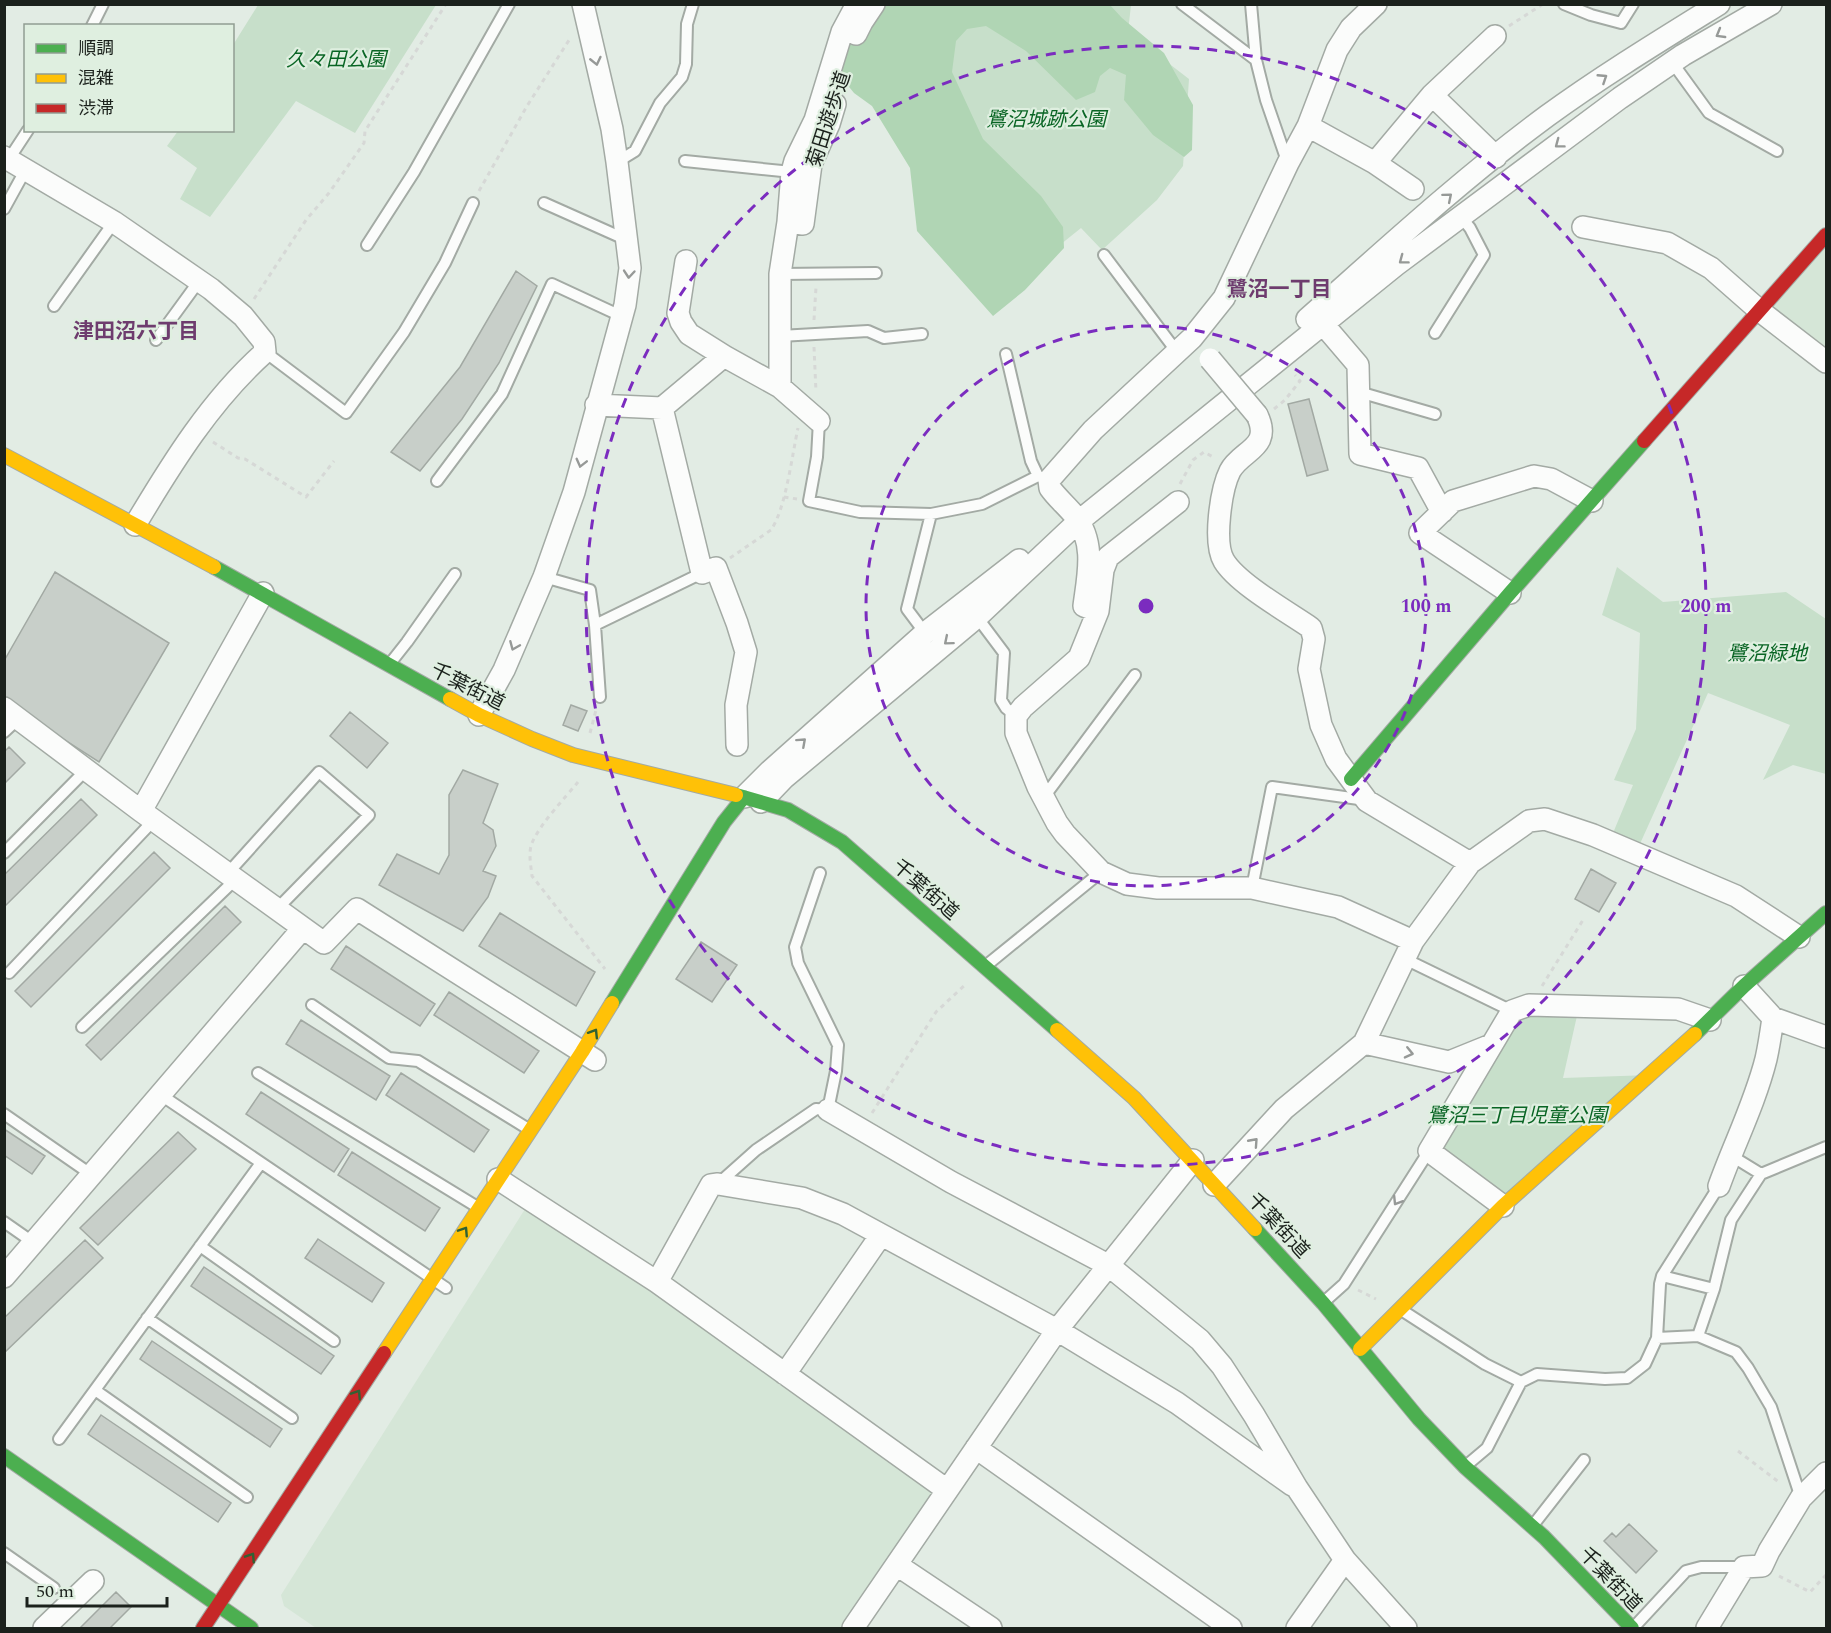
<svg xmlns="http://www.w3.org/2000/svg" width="1831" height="1633" font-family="Spectral,'Noto Sans JP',serif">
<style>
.built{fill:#d5e6d7}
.green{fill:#c7dfca}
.forest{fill:#b0d5b4}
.building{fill:#c8cfc9;stroke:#a2a9a3;stroke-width:1.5}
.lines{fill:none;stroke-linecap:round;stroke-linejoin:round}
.lane-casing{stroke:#a3aaa4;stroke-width:14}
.street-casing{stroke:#a3aaa4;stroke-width:24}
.fast-casing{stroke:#a3aaa4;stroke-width:16}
.slow-casing{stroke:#a3aaa4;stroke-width:16}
.jam-casing{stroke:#a3aaa4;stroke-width:16}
.path{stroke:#d6d8d6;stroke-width:3;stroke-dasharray:4.5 4.5;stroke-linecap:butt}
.lane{stroke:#fbfcfb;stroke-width:10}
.street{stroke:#fbfcfb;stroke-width:21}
.fast{stroke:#4caf50;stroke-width:14}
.slow{stroke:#ffc107;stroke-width:14}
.jam{stroke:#c62828;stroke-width:14}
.street-bridge-casing{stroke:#a3aaa4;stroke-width:24;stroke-linecap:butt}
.street-bridge{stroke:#fbfcfb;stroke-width:21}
.oneway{stroke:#969997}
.oneway2{stroke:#316133}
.ring{fill:none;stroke:#7b2cbf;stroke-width:3;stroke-dasharray:10 8}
.labels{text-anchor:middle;stroke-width:4.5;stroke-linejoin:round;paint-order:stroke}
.park-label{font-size:20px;font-style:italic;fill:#096524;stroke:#dfefe0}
.street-label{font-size:20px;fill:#1b211c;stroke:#dfefe0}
.neighbourhood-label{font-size:21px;font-weight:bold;fill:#6e3c6e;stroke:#dfefe0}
.centre{fill:#7b2cbf;stroke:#dfefe0;stroke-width:3}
.ring-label{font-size:18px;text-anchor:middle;font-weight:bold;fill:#7b2cbf;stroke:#dfefe0;stroke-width:4.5;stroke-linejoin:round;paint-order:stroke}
</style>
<rect width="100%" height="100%" fill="#e2ece4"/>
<path class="built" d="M 1826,246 L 1826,347 L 1771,305 Z
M 537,1208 L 937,1491 L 841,1628 L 316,1628 L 284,1606 L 281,1595 L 525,1209 Z"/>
<path class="green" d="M 258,5 L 436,5 L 355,133 L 296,101 L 210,217 L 180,199 L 197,168 L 167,146 L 178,131 L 232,130 L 233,45 Z
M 955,5 L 1131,5 L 1128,32 L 1189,79 L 1183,166 L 1157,200 L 1102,250 L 1081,228 L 1004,290 L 943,214 Z
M 1617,567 L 1663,602 L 1786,592 L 1826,619 L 1826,774 L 1793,765 L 1763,780 L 1790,725 L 1708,693 L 1639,846 L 1613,833 L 1633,785 L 1614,780 L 1636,729 L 1640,633 L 1602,615 Z
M 1579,1007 L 1563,1078 L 1650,1075 L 1503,1206 L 1429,1151 L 1512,1011 Z"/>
<path class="forest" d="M 863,5 L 1110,5 L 1122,18 L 1164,53 L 1193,105 L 1192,150 L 1184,157 L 1153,135 L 1124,100 L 1126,75 L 1110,68 L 1100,76 L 1095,92 L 1076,100 L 1026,51 L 986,26 L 967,29 L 956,41 L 952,72 L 983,139 L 1041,196 L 1063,227 L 1064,248 L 1025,290 L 993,316 L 917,231 L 910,168 L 872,106 L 854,93 L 837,72 Z"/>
<path class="building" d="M 516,271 L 537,286 L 499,363 L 462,419 L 420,471 L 391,452 L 460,367 Z
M 1309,399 L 1328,470 L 1307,476 L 1288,404 Z
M 55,572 L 169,643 L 99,762 L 49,730 L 4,696 L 4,661 Z
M 571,705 L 587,711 L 578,731 L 563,725 Z
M 350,712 L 388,743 L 367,768 L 330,736 Z
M 9,747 L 25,763 L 4,784 L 4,752 Z
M 463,770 L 498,784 L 483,823 L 493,830 L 496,846 L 483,871 L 496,876 L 488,897 L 463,931 L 379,885 L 397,854 L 439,874 L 449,855 L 449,795 Z
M 81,799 L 97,815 L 4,907 L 4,875 Z
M 154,852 L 170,868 L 31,1007 L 15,991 Z
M 1591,869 L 1616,883 L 1599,912 L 1575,899 Z
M 225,906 L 241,922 L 101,1060 L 86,1045 Z
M 500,913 L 595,972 L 576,1006 L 479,946 Z
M 701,942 L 737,965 L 712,1002 L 676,979 Z
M 346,946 L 435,1004 L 420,1026 L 331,969 Z
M 449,992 L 539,1051 L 524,1073 L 434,1015 Z
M 301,1020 L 390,1076 L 376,1100 L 286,1044 Z
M 401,1073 L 489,1130 L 474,1152 L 386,1095 Z
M 261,1092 L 349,1149 L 334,1172 L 246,1114 Z
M 4,1129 L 45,1156 L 32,1174 L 4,1155 Z
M 178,1132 L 196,1149 L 98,1245 L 80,1228 Z
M 352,1152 L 440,1208 L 425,1231 L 338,1175 Z
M 318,1239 L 384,1283 L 372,1302 L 305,1258 Z
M 85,1240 L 103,1258 L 4,1353 L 4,1318 Z
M 204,1267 L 334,1356 L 321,1374 L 191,1286 Z
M 152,1341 L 282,1429 L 270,1447 L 140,1359 Z
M 101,1415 L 231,1503 L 218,1522 L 88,1434 Z
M 1629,1524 L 1657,1551 L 1636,1573 L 1604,1541 L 1612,1533 L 1616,1537 Z
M 116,1592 L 131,1607 L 110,1628 L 80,1628 Z"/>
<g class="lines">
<g class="lane-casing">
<path id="lane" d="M 1182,4 L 1256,60
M 1251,4 L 1256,60 L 1266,100 L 1287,161
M 1564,4 L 1591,15 L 1621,23 L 1633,4
M 92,26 L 103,4
M 1672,62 L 1709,113 L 1777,151
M 9,159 L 28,130
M 685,161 L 792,172
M 617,162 L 635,151 L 660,103 L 682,77 L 686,64 L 687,24 L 693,4
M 544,203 L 627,240
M 4,209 L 26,169
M 367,245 L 414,172 L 509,4
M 1104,255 L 1177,352
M 780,274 L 876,273
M 54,306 L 114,222
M 1435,333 L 1484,255 L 1470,228 L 1461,217
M 780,336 L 868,331 L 884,338 L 922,334
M 156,340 L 199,281
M 265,352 L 346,413 L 404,332 L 445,263 L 473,203
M 1006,354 L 1031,461 L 1038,476
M 1359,392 L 1435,414
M 819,421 L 817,457 L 809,501 L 860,512 L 931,514 L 982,504 L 1038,476 L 1049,480
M 437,481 L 502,394 L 552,284 L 621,316
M 544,577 L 590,590 L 595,625 L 600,697
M 977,617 L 1004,653 L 1001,700 L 1006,708 L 1016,716
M 595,625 L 702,573
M 925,633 L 907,609 L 931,514
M 392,661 L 407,642 L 455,574
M 4,732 L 18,719
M 1044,797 L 1135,675
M 4,853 L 86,770
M 228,873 L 319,772 L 369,815 L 277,909
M 1252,888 L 1272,787 L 1366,800
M 1405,959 L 1512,1011
M 988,964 L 1101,872
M 9,973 L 154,820
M 312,1005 L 389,1058 L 418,1061 L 530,1130
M 82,1027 L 236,879
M 258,1073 L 479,1208
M 161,1095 L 446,1288
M 4,1114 L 92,1175
M 1730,1155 L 1761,1174
M 719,1183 L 756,1150 L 816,1109 L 828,1110 L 836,1071 L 838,1045 L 798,963 L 795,947 L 820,873
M 4,1222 L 34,1243
M 200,1246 L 334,1341
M 1662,1276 L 1714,1289
M 1325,1301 L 1344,1284 L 1429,1151
M 1403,1311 L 1485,1364 L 1521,1382 L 1537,1374 L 1605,1379 L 1627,1378 L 1645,1364 L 1657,1338 L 1660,1284 L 1662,1276 L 1719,1186
M 147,1318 L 292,1418
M 1698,1336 L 1714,1289 L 1731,1220 L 1761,1174 L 1826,1147
M 1657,1338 L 1698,1336 L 1736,1352 L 1748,1368 L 1771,1407 L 1801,1498
M 95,1390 L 247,1497
M 59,1439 L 261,1163
M 1468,1464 L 1487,1448 L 1521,1382
M 1534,1524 L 1584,1460
M 4,1553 L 54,1588
M 1635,1626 L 1686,1571 L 1701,1567 L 1744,1567"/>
</g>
<g class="street-casing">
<path id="street" d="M 856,34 L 862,22 L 874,4
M 1432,95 L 1496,157
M 1308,126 L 1375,163 L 1413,189
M 4,157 L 114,222 L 211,289 L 243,316 L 264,342 L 265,352 C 211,400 172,463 135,525
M 1375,163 L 1432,95 L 1495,36
M 788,222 L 803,224 L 811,164 L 829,124 L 835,104
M 1583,227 L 1667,243 L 1711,268 L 1760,311 L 1826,362
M 686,261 L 678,313 L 681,322 L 689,334 L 724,356
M 1307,319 C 1385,250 1463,178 1547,116 C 1602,76 1661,40 1719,4
M 1323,324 L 1358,365 L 1360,454 L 1418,468 L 1442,512
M 780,387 L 780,274 L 788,222 L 792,172 L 795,161 L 815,120 L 842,32 L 857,4
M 596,405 L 662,408 L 724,356 L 780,387 L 819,421
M 662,408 L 702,573 L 716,568 L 737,623 L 746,652 L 736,705 L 737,745
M 1257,415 C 1273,448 1241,450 1230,471 C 1221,489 1213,543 1224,561 C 1238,584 1288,612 1311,628 L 1314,639 L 1309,669 L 1321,725 L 1336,759 L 1367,801 L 1470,863
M 1178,502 L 1108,557 L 1103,570 L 1098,611 L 1079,658 L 1023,707 L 1016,716 L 1016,733 L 1038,787 L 1057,823 L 1065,834 L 1101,872 L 1127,884 L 1158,888 L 1252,888 L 1338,907 L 1413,941
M 1510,593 L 1420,533 L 1453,501 L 1534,476 L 1551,479 L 1592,501
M 1097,611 L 1084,606 C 1088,575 1096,543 1075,516 C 1067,506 1057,498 1050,488 L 1049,480 L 1093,430 L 1192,338 L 1224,298 L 1288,163 L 1308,126 L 1337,50 L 1351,28 L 1376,4
M 4,708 L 141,811 L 324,943 L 357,909 L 595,1060
M 479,715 L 504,670 L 544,577 L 574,492 L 625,305 L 630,268 L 617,162 L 612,129 L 583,4
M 744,797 L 770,771 L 925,633 L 1019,560
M 761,802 L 784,778 L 977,617 L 1079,521 L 1396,265 L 1620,98 L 1683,55 L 1771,4
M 141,811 L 263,593
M 1744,986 L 1773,1018 L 1826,1037
M 1364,1043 L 1413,941 L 1470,863 L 1529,821 L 1545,819 L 1593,835 L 1736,896 L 1799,937
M 828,1110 L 951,1182 L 1108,1265 L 1200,1340 L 1222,1366 L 1254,1415 L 1297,1488 L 1345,1560 L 1406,1628
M 498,1179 L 657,1282 L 947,1490
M 1214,1185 L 1284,1109 L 1364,1043 L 1449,1062 L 1491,1045
M 1719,1186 C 1734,1144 1755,1103 1766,1059 C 1769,1046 1771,1032 1773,1018
M 1503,1206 L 1429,1151 L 1512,1011 L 1529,1005 L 1678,1009 L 1710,1020
M 4,1277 L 303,928
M 657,1282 L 711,1185 L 718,1184 L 802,1198 L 843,1214 L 1057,1330 L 1177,1403 L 1292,1485
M 785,1374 L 881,1235
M 976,1448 L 1231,1628
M 897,1565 L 991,1628
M 44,1628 L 93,1581
M 853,1628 L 1057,1330 L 1193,1160
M 1297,1628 L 1345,1560
M 1707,1628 L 1744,1567 L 1762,1566 L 1769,1551 L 1801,1498 L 1826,1473"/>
</g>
<g class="fast-casing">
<path id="fast" d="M 214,567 L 450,699
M 1351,779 L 1510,593 L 1644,441
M 736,795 L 788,810 L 842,842 L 1057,1030
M 612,1003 L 724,822 L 744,797
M 1695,1034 L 1744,986 L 1826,913
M 1255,1229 L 1323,1303 L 1419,1419 L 1465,1467 L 1544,1537 L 1632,1628
M 4,1456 L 251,1628"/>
</g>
<g class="slow-casing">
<path id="slow" d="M 4,455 L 214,567
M 450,699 L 479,715 L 532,739 L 573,755 L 736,795
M 1057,1030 L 1134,1098 L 1255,1229
M 1360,1349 L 1503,1206 L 1695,1034
M 384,1353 L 582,1052 L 612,1003"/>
</g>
<g class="jam-casing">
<path id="jam" d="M 1644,441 L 1826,235
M 203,1628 L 384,1353"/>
</g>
<path class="path" d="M 1509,26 L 1543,4
M 479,191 L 527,106 L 571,37
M 254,299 L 306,220 L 329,193 L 364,143 L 365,131 L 446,4
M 814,320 L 816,287
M 814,347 L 816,392
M 1274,409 L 1285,400 L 1300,381 L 1295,375
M 213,442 L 238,458 L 245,459 L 306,497 L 334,461
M 1180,484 L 1193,460 L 1204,452 L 1215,458
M 784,497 L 797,499
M 730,558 L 771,530 C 786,508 792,455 798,428
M 590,733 L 596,710
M 578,782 C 564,799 540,824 532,843 C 528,853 531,866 532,876 L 605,969
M 1542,986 L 1583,920
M 872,1113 L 936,1012 L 967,983
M 1358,1290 L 1376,1299
M 1738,1451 L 1780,1483
M 1779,1576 L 1810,1592 L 1826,1575"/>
<use href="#lane" class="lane"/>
<use href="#street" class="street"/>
<use href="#fast" class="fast"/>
<use href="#slow" class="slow"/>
<use href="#jam" class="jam"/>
<g class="street-bridge-casing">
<path id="street-bridge" d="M 1210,359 L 1257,415"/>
</g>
<use href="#street-bridge" class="street-bridge"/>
</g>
<defs><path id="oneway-chevron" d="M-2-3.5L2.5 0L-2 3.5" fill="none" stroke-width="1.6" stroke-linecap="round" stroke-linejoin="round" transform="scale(1.5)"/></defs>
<g class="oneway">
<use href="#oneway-chevron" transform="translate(1720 34) rotate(150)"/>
<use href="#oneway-chevron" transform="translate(596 61) rotate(77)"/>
<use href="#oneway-chevron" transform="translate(1603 78) rotate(-33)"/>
<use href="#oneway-chevron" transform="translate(1559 144) rotate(143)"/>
<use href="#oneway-chevron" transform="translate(1448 197) rotate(-40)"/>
<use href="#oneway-chevron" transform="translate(1403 260) rotate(143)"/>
<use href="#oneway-chevron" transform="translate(629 274) rotate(95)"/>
<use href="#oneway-chevron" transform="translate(581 463) rotate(104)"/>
<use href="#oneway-chevron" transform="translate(948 641) rotate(140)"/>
<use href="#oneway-chevron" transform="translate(514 646) rotate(113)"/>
<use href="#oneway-chevron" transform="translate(802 742) rotate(-42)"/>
<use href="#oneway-chevron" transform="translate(1409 1053) rotate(13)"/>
<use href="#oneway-chevron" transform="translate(1254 1142) rotate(-48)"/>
<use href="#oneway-chevron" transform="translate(1397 1201) rotate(122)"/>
</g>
<g class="oneway2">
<use href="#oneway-chevron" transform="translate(594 1033) rotate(-58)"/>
<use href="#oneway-chevron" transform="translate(464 1231) rotate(-57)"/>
<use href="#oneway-chevron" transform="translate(357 1394) rotate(-57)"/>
<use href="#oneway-chevron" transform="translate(251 1557) rotate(-57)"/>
</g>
<g class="ring">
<circle cx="1146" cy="606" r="280"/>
<circle cx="1146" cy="606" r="560"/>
</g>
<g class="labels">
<g class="park-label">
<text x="336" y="66">久々田公園</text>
<text x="1046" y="126">鷺沼城跡公園</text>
<text x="1767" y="660">鷺沼緑地</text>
<text x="1517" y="1122">鷺沼三丁目児童公園</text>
</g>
<g class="street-label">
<text transform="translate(828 119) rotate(-72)" y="7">菊田遊歩道</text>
<text transform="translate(468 686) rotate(27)" y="7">千葉街道</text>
<text transform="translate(926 889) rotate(41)" y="7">千葉街道</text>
<text transform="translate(1279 1225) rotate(47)" y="7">千葉街道</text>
<text transform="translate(1611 1579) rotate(46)" y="7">千葉街道</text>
</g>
<g class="neighbourhood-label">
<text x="1279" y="296">鷺沼一丁目</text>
<text x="136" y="338">津田沼六丁目</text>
</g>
</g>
<circle cx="1146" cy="606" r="9" class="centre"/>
<g class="ring-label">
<text x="1426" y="612">100 m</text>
<text x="1706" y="612">200 m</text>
</g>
<rect width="1831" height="1633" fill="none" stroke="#1b211c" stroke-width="12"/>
<rect x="24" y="24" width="210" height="108" fill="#dfefe0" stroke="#919d92" stroke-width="1.5"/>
<rect x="36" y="44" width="30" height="9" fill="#4caf50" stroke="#919d92" stroke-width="1.5"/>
<text x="78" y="54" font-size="18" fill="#1b211c">順調</text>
<rect x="36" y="74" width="30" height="9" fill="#ffc107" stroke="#919d92" stroke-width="1.5"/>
<text x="78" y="84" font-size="18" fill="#1b211c">混雑</text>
<rect x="36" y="104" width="30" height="9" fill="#c62828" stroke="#919d92" stroke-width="1.5"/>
<text x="78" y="114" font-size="18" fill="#1b211c">渋滞</text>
<path d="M27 1597v9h140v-9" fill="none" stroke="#1b211c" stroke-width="3"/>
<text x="36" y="1597" font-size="18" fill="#1b211c" stroke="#dfefe0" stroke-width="4.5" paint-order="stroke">50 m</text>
</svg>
